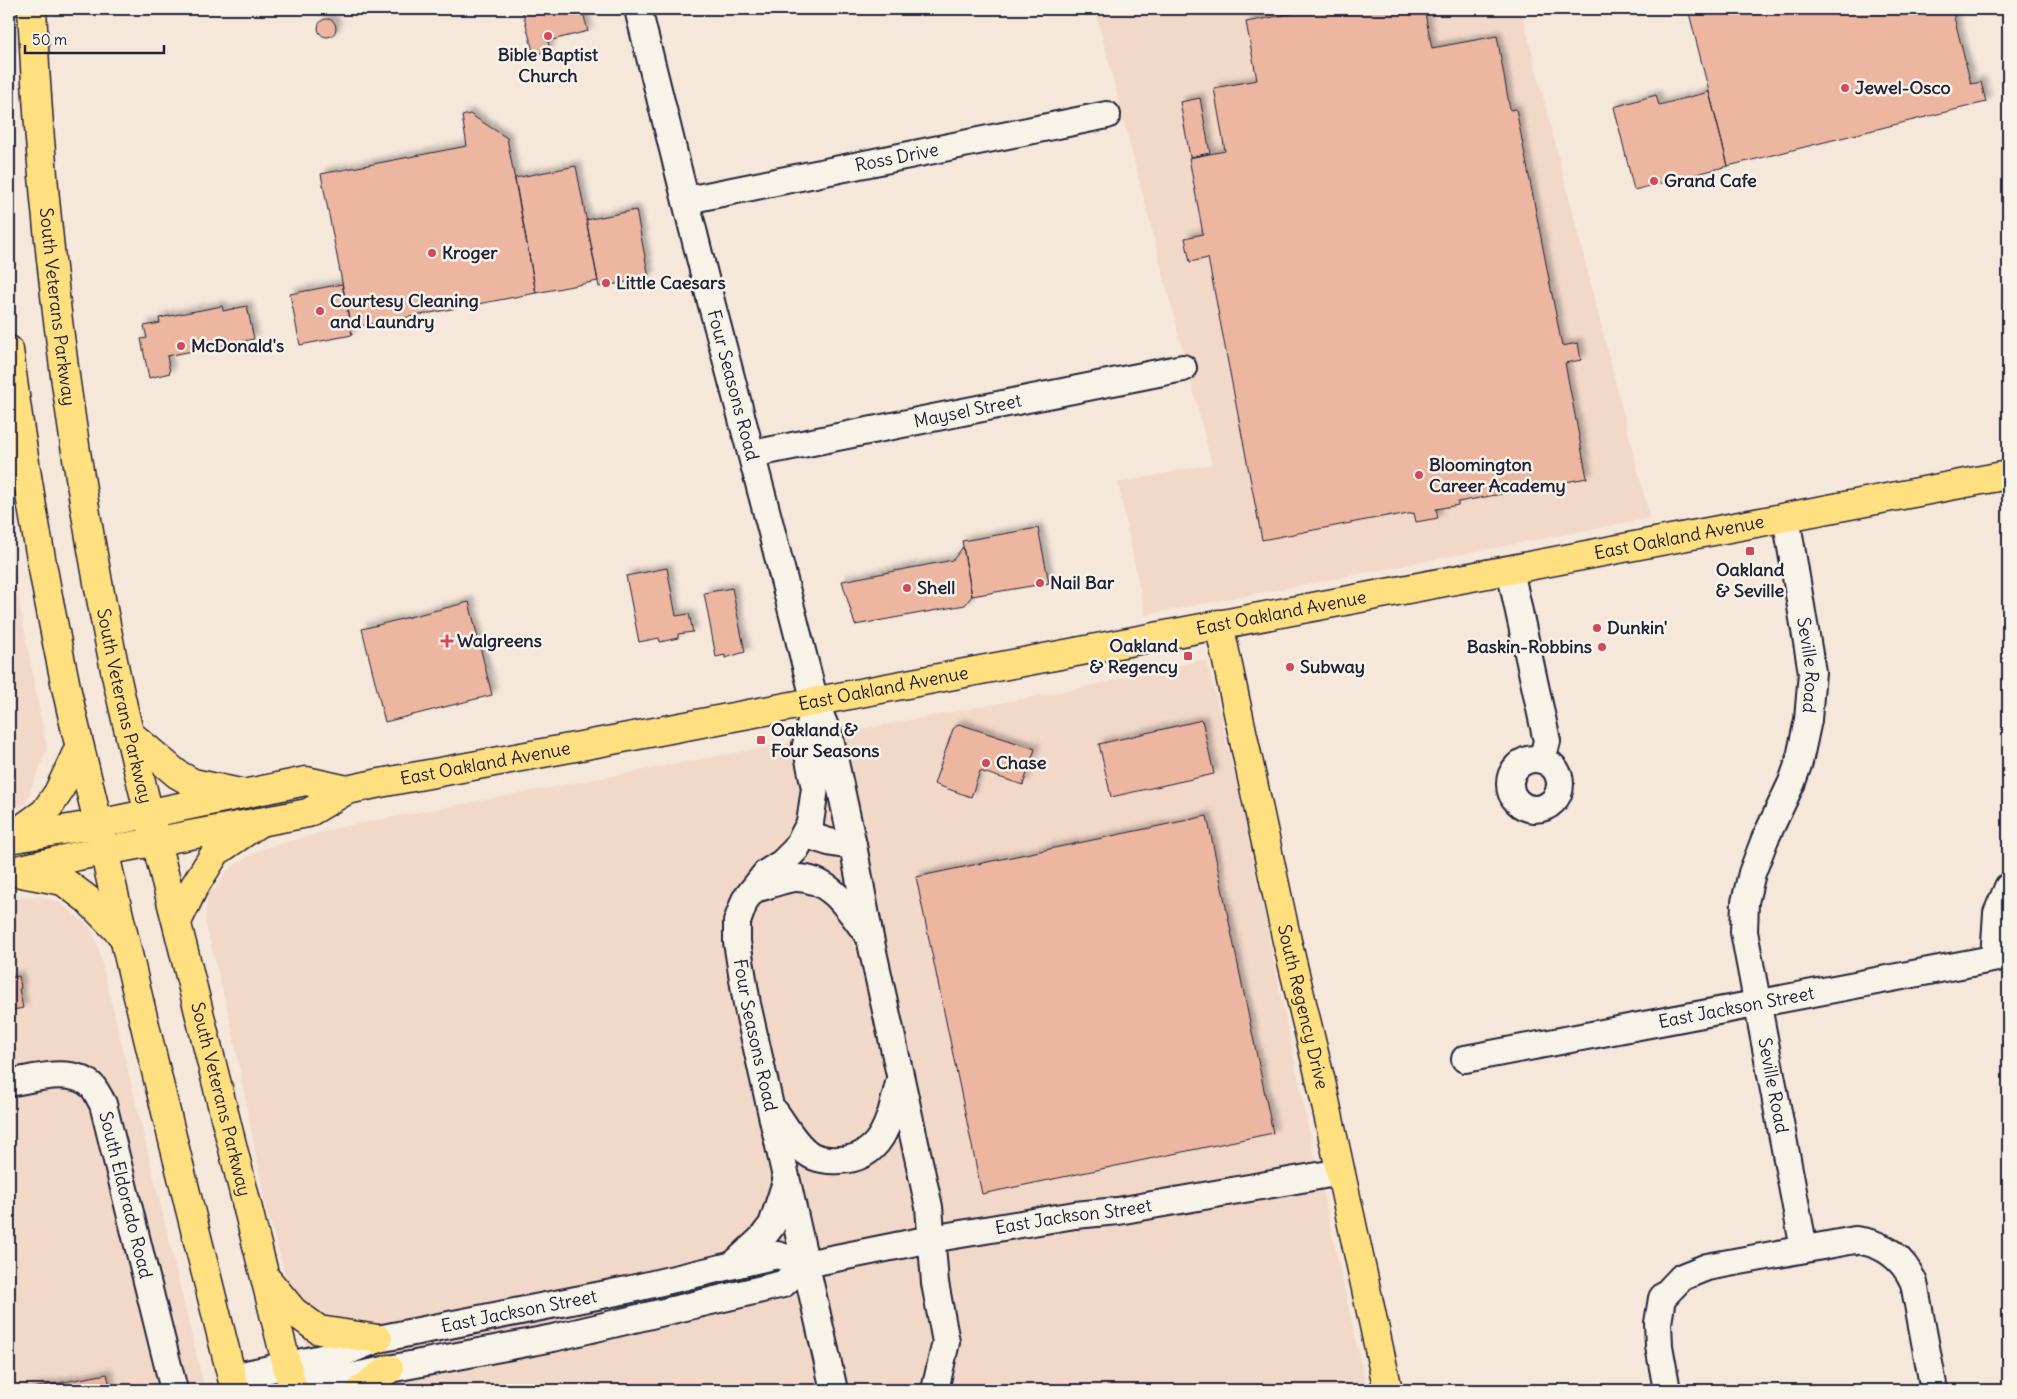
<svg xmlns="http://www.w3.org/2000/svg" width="2017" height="1399" font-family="Delius,sans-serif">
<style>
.built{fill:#f2d8c9}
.building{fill:#ecb6a0;stroke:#22223b;filter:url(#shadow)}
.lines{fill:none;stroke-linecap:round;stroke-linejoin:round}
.minor-casing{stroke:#22223b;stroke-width:30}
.major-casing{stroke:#22223b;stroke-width:31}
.highway-casing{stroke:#22223b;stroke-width:31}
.minor{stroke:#f7f3e8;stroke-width:26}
.major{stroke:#ffdf80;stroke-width:28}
.highway{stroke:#ffdf80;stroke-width:28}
.poi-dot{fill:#d1495b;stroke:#f7f3e8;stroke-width:2}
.labels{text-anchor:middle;stroke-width:5;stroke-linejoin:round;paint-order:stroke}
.poi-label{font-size:18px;font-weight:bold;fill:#22223b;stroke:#f7f3e8;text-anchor:start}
.street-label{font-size:18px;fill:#22223b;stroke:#f7f3e8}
</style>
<defs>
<filter id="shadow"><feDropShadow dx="4.5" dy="-4.5" stdDeviation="2.5" flood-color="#0004"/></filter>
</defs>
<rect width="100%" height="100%" fill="#f5e7da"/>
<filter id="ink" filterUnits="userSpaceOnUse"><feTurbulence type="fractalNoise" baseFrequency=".02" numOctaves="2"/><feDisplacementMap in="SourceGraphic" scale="10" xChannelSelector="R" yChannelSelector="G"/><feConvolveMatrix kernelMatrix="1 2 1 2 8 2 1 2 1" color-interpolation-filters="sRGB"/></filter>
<g filter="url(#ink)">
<path class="built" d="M 1095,9 L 1521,9 L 1650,518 L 1145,615 L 1118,483 L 1212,464 Z
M 9,549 L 47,750 L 25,804 L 9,812 Z
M 1198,661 L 1207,661 L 1238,788 L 1309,1131 L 1367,1390 L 319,1390 L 266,1207 L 230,1020 L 205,921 L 208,890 L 214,891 L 226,872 L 234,865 L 262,849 L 341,827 L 1080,688 Z
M 39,896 L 62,904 L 90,927 L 97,942 L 205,1390 L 9,1390 L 9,899 Z"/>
<path class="building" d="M 522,9 L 582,9 L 588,31 L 548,41 L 550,50 L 534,55 Z
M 1317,9 L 1424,9 L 1432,48 L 1497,36 L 1510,110 L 1516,109 L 1562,346 L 1578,343 L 1581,360 L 1565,363 L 1587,478 L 1458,502 L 1458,505 L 1436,509 L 1438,518 L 1416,522 L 1414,513 L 1392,517 L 1392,515 L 1262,540 L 1208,258 L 1190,262 L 1185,238 L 1203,234 L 1189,158 L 1225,151 L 1214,88 L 1257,80 L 1246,22 Z
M 1688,9 L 1952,9 L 1971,84 L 1981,82 L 1986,102 L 1728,166 Z
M318 28a9 9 0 1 1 18 0a9 9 0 1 1-18 0Z
M 1709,92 L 1728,166 L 1634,190 L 1614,107 L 1656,95 L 1659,105 Z
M 1200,98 L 1210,153 L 1190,157 L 1180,102 Z
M 470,114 L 507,138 L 536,293 L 351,328 L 321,174 L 467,146 L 462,116 Z
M 576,166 L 598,281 L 536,293 L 515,178 Z
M 636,210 L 649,278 L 599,287 L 586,220 Z
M 342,284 L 352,335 L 300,345 L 290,294 Z
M 222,306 L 223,311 L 247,306 L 254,339 L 167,356 L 170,373 L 149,378 L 141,339 L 147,338 L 144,326 L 160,323 L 159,318 Z
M 1038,528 L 1049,583 L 972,596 L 962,541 Z
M 963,547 L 972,596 L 965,605 L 855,625 L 842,581 L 953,560 Z
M 667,568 L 676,616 L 689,614 L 693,632 L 678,634 L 678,638 L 660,642 L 659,638 L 639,642 L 626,576 Z
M 732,588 L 745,652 L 725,658 L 725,655 L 716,657 L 704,593 Z
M 469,602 L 492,695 L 385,722 L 362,629 Z
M 1202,720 L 1214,774 L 1111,797 L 1099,744 Z
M 959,724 L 1035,749 L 1023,785 L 980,771 L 971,797 L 934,784 L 953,729 Z
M 1207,816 L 1273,1133 L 982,1194 L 916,877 Z
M 19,976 L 21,988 L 19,989 L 23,1008 L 9,1011 L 9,978 Z
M 107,1374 L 111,1390 L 22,1390 Z"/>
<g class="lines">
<g class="minor-casing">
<g id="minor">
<path id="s1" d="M 638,9 L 709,294 L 770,525 L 815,702 L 830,739 L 853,845 L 870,938 L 929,1207 L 935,1283 L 946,1342 L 935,1390"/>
<path id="s2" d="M 687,200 L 1107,115"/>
<path id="s3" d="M 752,454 L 1183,368"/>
<path id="s4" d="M 1786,517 L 1812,672 L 1808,720 L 1799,762 L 1792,782 L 1765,839 L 1752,873 L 1745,902 L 1744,932 L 1804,1249"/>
<path d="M 1510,570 L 1547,741 L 1542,760"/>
<path id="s5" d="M 815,702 L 806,745 L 815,788 L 810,823 L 796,849 L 782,863 L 766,873 L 745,900 L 737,922 L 737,942 L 747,1004 L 834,1390"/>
<circle cx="1535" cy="784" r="25"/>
<path d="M 805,833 C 821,841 836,845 853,845"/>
<path d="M 758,888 C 770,885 783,879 795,878 C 831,877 849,910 868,935"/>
<path d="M 1994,958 L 1997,913 L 2008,887"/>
<path id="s6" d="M 1465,1059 L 2008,956"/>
<path id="s7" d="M 9,1083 C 33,1079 73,1066 93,1087 C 97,1092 100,1099 103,1104 L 174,1390"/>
<path d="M 775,1112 C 785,1125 794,1144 809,1154 C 816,1159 830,1161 839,1160 C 883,1159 890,1119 899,1083"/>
<path d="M 733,1265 L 762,1238 L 772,1225 L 786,1182"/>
<path id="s8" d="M 232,1377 L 341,1354 L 378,1339 L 627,1290 L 777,1255 L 806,1264 L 931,1239 L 1075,1215 L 1118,1211 L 1341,1172"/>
<path d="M 288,1390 L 389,1369 L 553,1338 L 783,1284 L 806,1264"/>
<path d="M 1667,1390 L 1659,1346 L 1658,1323 L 1662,1298 L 1682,1277 L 1707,1267 L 1855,1240 C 1883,1243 1903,1257 1914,1283 L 1934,1390"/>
</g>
</g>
<g class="major-casing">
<g id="major">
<path id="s9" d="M 1219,624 L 1287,941 L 1321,1082 L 1388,1390"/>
<path d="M 9,839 L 98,824 L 306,781 L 347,790"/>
<path id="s10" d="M 9,872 L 78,856 L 308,813 L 347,790 L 380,783 L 586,745 L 2008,475"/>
</g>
</g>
<g class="highway-casing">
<g id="highway">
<path id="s11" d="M 32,9 C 42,233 71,456 116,675 C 137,772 163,868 187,964 C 223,1106 257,1248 293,1390"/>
<path d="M 9,350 C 23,463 43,576 66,687 C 78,743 93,798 105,854 C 145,1034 191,1212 235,1390"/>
<path d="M 131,735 L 177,774 L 193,783 L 240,793"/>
<path d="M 9,838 L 45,812 L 58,793 L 79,748"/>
<path d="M 10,871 L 63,881 L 87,899 L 122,935"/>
<path d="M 177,922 L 194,887 L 216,852 L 260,822"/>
<path d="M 269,1282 L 293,1311 L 319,1330 L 378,1339"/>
<path d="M 361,1390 L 389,1369"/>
</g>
</g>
<use href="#minor" class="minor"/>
<use href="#major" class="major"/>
<use href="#highway" class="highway"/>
</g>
</g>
<g class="poi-dot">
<circle cx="548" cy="36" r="5"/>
<circle cx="1845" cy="88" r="5"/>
<circle cx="1654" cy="181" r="5"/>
<circle cx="432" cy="253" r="5"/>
<circle cx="606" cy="283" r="5"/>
<circle cx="320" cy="311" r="5"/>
<circle cx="181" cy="346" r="5"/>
<circle cx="1419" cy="475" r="5"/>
<rect x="1745" y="546" width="10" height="10" rx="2.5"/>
<circle cx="1040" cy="583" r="5"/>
<circle cx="907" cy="588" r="5"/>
<circle cx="1597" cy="628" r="5"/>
<path d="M444.5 633.5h5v5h5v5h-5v5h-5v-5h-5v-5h5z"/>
<circle cx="1602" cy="647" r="5"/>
<rect x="1183" y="651" width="10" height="10" rx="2.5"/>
<circle cx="1290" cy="667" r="5"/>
<rect x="756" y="735" width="10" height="10" rx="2.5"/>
<circle cx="986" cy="763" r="5"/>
</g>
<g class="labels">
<g class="poi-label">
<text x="548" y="61" text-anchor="middle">Bible Baptist<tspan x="548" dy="21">Church</tspan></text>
<text x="1855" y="94">Jewel-Osco</text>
<text x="1664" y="187">Grand Cafe</text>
<text x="442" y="259">Kroger</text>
<text x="616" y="289">Little Caesars</text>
<text x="330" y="307">Courtesy Cleaning<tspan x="330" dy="21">and Laundry</tspan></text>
<text x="191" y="352">McDonald's</text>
<text x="1429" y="471">Bloomington<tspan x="1429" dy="21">Career Academy</tspan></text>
<text x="1750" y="576" text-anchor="middle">Oakland<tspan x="1750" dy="21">&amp; Seville</tspan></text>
<text x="1050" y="589">Nail Bar</text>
<text x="917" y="594">Shell</text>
<text x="1607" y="634">Dunkin'</text>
<text x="457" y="647">Walgreens</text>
<text x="1178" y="652" text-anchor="end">Oakland<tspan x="1178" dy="21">&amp; Regency</tspan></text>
<text x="1592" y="653" text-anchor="end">Baskin-Robbins</text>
<text x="1300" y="673">Subway</text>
<text x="771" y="736">Oakland &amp;<tspan x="771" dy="21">Four Seasons</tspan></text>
<text x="996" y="769">Chase</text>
</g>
<g class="street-label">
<text dy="6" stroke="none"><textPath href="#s2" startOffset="214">Ross Drive</textPath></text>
<text dy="6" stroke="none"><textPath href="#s11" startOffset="299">South Veterans Parkway</textPath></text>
<text dy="6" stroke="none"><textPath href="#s1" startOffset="388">Four Seasons Road</textPath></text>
<text dy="6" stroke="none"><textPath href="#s3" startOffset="220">Maysel Street</textPath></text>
<text dy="6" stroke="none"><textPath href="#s10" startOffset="1706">East Oakland Avenue</textPath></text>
<text dy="6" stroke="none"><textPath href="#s10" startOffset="1301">East Oakland Avenue</textPath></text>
<text dy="6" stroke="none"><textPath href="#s4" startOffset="150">Seville Road</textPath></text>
<text dy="6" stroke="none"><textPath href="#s10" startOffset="896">East Oakland Avenue</textPath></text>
<text dy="6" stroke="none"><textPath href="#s11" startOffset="704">South Veterans Parkway</textPath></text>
<text dy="6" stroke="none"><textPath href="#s10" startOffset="491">East Oakland Avenue</textPath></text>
<text dy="6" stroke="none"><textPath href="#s9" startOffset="392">South Regency Drive</textPath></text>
<text dy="6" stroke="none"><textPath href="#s6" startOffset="276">East Jackson Street</textPath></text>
<text dy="6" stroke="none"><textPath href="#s5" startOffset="364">Four Seasons Road</textPath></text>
<text dy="6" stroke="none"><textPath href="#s4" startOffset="585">Seville Road</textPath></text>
<text dy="6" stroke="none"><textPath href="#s11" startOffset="1109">South Veterans Parkway</textPath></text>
<text dy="6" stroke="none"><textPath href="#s7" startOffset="201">South Eldorado Road</textPath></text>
<text dy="6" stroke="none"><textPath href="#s8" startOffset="861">East Jackson Street</textPath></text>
<text dy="6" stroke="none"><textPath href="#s8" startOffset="295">East Jackson Street</textPath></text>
</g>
</g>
<rect width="2017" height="1399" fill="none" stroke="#f7f3e8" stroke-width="30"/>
<rect x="15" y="15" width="1987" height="1369" fill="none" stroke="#22223b" stroke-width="2" filter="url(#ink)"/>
<path d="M25 45v8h139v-8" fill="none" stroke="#22223b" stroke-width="2.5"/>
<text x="32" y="45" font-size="15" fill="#22223b" stroke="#f7f3e8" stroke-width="4" paint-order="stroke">50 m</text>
</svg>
